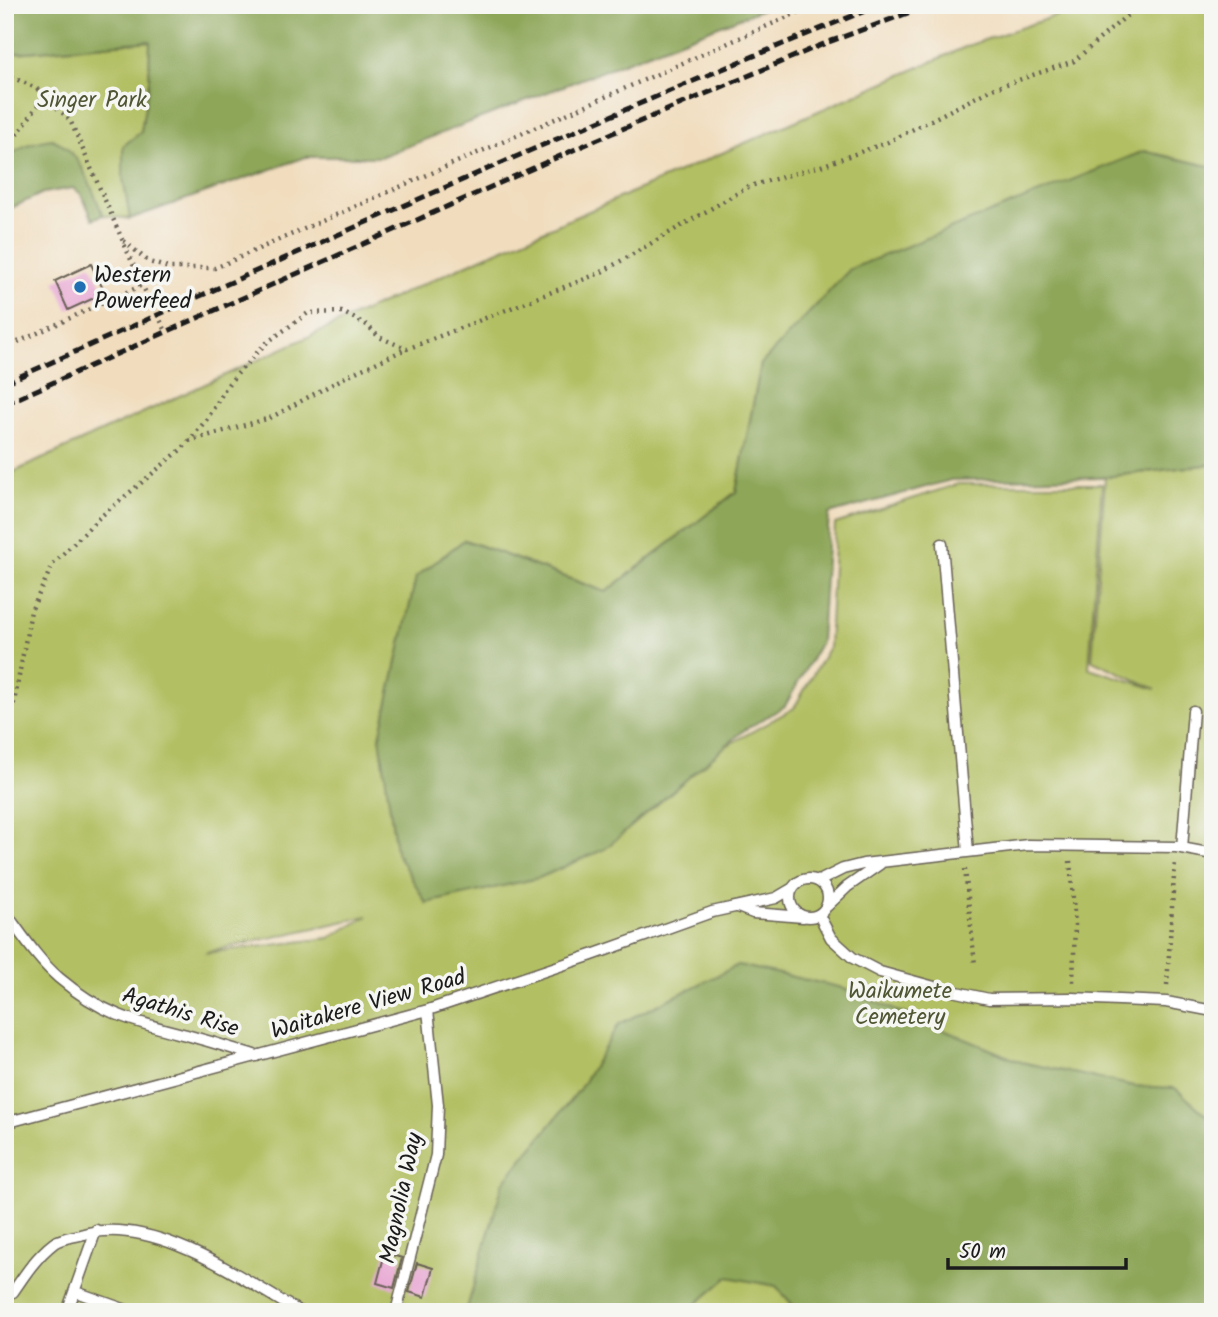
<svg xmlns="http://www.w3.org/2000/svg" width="1218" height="1317" font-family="Kalam,sans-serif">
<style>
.green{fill:#b2bf62;stroke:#676e3f;stroke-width:2;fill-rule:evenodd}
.forest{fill:#8da658;stroke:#54613a;stroke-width:2}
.building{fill:#e8a7d3}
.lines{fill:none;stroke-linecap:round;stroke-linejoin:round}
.service-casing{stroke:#676055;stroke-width:13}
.path{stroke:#676055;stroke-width:4.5;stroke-dasharray:2 5;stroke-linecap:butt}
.service{stroke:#fff;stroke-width:10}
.rail{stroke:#1c1c1c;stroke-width:5;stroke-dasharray:10 5;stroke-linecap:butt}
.poi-dot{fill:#1f6fb2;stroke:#f6f6f2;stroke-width:2.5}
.labels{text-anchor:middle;stroke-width:7;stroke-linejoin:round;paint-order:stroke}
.park-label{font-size:23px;fill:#505534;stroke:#f6f6f2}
.poi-label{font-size:23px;fill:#1c1c1c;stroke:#f6f6f2;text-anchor:start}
.street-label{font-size:23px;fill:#1c1c1c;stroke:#f6f6f2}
</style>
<rect width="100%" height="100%" fill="#f6f6f2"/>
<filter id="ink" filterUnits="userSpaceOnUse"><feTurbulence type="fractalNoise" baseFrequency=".0143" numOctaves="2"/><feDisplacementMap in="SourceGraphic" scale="14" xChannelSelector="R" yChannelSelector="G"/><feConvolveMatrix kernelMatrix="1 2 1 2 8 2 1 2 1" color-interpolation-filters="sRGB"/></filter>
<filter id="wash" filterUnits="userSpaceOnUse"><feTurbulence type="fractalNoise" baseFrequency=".00686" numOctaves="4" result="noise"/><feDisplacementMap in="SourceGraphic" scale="28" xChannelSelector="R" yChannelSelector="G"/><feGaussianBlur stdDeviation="1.57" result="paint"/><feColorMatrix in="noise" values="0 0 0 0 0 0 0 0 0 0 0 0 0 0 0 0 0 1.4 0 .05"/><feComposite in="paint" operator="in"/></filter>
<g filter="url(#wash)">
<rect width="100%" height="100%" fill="#f1ddbe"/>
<path class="green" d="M 1087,5 L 1213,5 L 1213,167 L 1144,151 L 761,364 L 736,492 L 606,592 L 465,540 L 625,803 L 794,708 L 829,647 L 835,524 L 958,484 L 1102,484 L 1089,668 L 1156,689 L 1092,660 L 1105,477 L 1213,464 L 1213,1312 L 5,1312 L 5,476 L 465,265 L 970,45 ZM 368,916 L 329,938 L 206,953 L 207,952 Z
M 150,41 L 149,81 L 141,132 L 123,177 L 130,219 L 103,215 L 81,166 L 5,161 L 5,54 Z"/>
<path class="forest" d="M 5,5 L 773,5 L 380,157 L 306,157 L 130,219 L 123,177 L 123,146 L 141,132 L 149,81 L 150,41 L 5,54 Z
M 52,139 C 81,150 91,189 103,215 L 93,219 L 81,194 L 73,188 L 43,193 L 5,211 C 5,163 0,147 52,139 Z
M 1144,151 L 1213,167 L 1213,464 L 1105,477 L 951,480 L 829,514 L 821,642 L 785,706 L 743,731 L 605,849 L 539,878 L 426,903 L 396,852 L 380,737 L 416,577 L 464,540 L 606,592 L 736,492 L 761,364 L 850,269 Z
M 738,965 L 839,987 L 1021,1062 L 1134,1086 L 1175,1088 L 1213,1121 L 1213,1312 L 799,1312 L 776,1286 L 728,1277 L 687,1312 L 466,1312 L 503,1183 L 579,1090 L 619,1024 Z"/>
<g id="blocks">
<path class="building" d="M 91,264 L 105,293 L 68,310 L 55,281 Z
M 385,1253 L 402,1258 L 394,1288 L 377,1283 Z
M 417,1263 L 433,1268 L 425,1297 L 409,1292 Z"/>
</g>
</g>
<g filter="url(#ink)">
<use href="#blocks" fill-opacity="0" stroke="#676055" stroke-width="2"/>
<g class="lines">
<g class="service-casing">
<path id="service" d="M 942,544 L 968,852
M 1182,848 L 1193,711
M790 898a19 19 0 1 1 38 0a19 19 0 1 1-38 0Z
M 819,881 L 843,869 L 863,864 L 1028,845 L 1176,847 L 1213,854
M 827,906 L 847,887 L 880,864
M 738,907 L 753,913 L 803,917
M 5,912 C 22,935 38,960 59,978 C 104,1016 136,1022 190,1036 C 212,1042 234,1049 257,1056
M 819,915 L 831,938 L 853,958 L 880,972 L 938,988 L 989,999 L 1072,998 L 1166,1002 L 1213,1011
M 5,1123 L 428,1010 L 592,955 L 712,912 L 776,898 L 793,888
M 13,1292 C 25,1274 37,1256 54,1243 C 61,1238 72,1237 80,1235 C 153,1214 239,1277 300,1312
M 76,1292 L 132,1312
M 67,1312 L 96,1230
M 396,1312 L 436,1155 L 438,1105 L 428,1010"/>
</g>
<path class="path" d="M 5,74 L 36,88 L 70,120 L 142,285 L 167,333
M 5,152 L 45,95
M 124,241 L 149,262 L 169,268 L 215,268 L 815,5
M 5,348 L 142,285
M 189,441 L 270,418 L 349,375 L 406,349
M 5,738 L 11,719 L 31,611 L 53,564 L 99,518 L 183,448 L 207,419 L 229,383 L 265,344 L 308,313 L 342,312 L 367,325 L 379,337 L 407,349 L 600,273 L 750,186 L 821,166 L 888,142 L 992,89 L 1074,61 L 1131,12 L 1158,5
M 1070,861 L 1075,925 L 1073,982
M 965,869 L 975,965
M 1167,985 L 1175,861"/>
<use href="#service" class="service"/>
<path class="rail" d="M 5,383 C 295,254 585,122 880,5
M 5,404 L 596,140 L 826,43 L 930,5"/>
</g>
</g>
<circle class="poi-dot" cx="80" cy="287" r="7"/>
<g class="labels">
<g class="park-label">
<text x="92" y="107">Singer Park</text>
<text x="900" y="998">Waikumete<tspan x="900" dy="26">Cemetery</tspan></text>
</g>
<g class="poi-label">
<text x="94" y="282">Western<tspan x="94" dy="26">Powerfeed</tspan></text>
</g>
<g class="street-label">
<text transform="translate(368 1003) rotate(-16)" y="8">Waitakere View Road</text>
<text transform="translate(181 1011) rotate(17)" y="8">Agathis Rise</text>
<text transform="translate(400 1198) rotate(-78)" y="8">Magnolia Way</text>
</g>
</g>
<rect width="1218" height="1317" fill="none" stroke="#f6f6f2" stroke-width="28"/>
<path d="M948 1258v10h178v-10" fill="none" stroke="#1c1c1c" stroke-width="3.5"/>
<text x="959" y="1258" font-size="21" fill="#1c1c1c" stroke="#f6f6f2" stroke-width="5" paint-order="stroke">50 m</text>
</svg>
